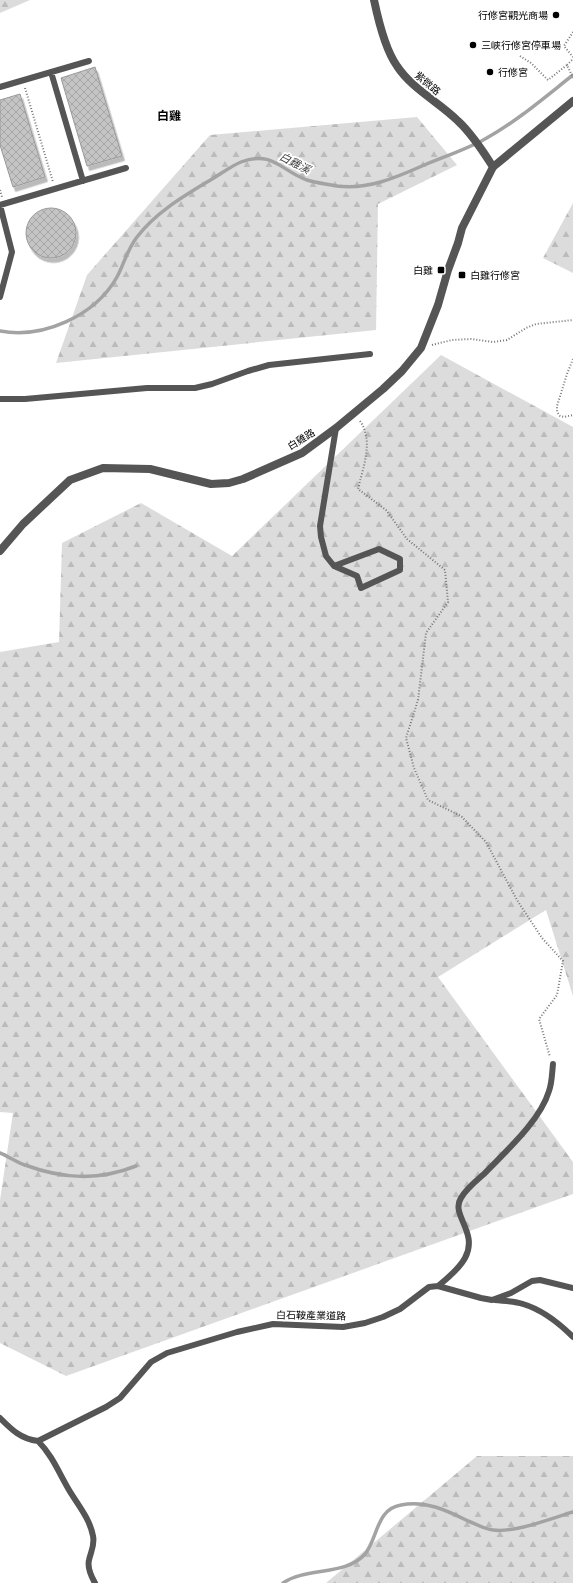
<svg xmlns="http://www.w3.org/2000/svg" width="573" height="1583" font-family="Barlow,'Noto Sans TC',sans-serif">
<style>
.forest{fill:url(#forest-firs)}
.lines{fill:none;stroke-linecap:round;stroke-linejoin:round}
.stream{stroke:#a3a3a3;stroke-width:3.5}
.building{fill:url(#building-cross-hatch);stroke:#999;filter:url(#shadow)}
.path{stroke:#777;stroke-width:2;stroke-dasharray:1 2;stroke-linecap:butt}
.service{stroke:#555;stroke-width:6}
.minor{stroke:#555;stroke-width:8}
.tertiary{stroke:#555;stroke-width:8}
.poi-dot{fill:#000;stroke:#fff;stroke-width:1.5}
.labels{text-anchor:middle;stroke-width:3.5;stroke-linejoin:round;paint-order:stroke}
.poi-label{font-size:10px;fill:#000;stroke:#fff;text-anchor:start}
.street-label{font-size:10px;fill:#000;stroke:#fff}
.water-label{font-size:11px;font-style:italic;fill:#444;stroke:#fff}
.quarter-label{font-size:12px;font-weight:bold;fill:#000;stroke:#fff}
</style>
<defs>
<pattern id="forest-firs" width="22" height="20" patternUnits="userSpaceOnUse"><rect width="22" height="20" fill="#dcdcdc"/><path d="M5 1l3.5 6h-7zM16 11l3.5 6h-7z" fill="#bbb"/></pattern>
<pattern id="building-cross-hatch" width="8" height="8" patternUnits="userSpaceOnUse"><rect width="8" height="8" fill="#c4c4c4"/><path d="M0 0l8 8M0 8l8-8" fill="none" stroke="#a7a7a7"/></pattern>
<filter id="shadow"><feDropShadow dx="2.5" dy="4.5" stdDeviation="0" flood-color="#0004"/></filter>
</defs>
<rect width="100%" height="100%" fill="#fff"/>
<path class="forest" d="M 0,0 L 30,0 L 0,13 Z
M 417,117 L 457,165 L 378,204 L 376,330 L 56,363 L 87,275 L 210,135 Z
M 573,203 L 573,273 L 543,258 Z
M 441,355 L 573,427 L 573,996 L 546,910 L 438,977 L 573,1162 L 573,1194 L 66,1376 L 0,1343 L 0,1200 L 13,1113 L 0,1112 L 0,652 L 59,642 L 62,543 L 141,503 L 232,556 Z
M 477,1456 L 573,1456 L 573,1583 L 326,1583 Z"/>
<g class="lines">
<path class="stream" d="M 0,331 C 43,339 95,316 117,277 C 124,264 127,250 137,237 C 156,212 184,196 212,179 C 221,174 231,166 241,162 C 273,150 281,171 307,180 C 316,183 327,184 337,186 C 367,190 395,178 422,166 C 443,157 465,150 485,139 C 516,122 545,97 573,75
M 0,1153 C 8,1156 16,1162 25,1165 C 63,1179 98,1181 136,1166
M 283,1583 C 306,1567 346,1576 365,1554 C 378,1538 376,1509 401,1505 C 425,1500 446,1510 468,1521 C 476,1524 484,1529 493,1530 C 515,1533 552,1518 573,1512"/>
</g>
<path class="building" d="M 95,67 L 122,156 L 87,166 L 61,78 Z
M 20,94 L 45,177 L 13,187 L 0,145 L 0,100 Z
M26 233a25 25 0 1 1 50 0a25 25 0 1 1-50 0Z"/>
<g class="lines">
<path class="path" d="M 573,32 L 564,46 L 573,57
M 520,56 L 531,63 L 548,80 L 567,65 L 573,78
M 567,65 L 573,59
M 25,88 L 53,182
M 0,190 L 2,197
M 432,345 L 452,340 L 471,339 L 493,342 L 507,340 L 526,328 L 536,324 L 573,320
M 573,359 L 567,374 L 557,406 L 557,412 L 560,416 L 564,417 L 573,415
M 360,421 C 374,441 363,467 358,489 L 386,510 L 407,539 L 445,570 L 448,602 L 426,633 L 418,700 L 406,738 L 414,768 L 428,800 L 461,816 L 486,842 L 517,900 L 542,938 L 563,961 L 557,995 L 539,1019 L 550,1057"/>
<path class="service" d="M 51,72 L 83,181
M 0,87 L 89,61
M 0,205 L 126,168
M 0,205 L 12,252 L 0,297
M 0,399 L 25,399 L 147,388 L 195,388 L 212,384 L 248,371 L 269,365 L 370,354
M 334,566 L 379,549 L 400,559 L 400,570 L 361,588 L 357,576 L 334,566 L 326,556 L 321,537 L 320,526 L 336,428
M 438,1286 C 448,1278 459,1269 465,1258 C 479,1232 450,1215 461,1198 C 466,1189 476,1181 484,1174 C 506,1151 540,1121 549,1091 C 552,1083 552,1073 553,1064
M 495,1300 C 504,1301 515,1301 523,1304 C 543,1310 559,1323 573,1337
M 0,1418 C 12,1430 21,1439 38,1441 L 106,1407 L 120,1398 L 151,1362 L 167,1353 L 237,1332 L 273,1324 L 343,1327 L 365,1323 L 383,1317 L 400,1309 L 429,1287 L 438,1286 L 481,1298 L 492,1300 L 511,1293 L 532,1281 L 540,1280 L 573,1288
M 38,1441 C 52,1455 59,1473 69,1490 C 78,1505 90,1519 93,1536 C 95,1545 91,1551 89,1560 C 87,1568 91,1576 95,1583"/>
<path class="minor" d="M 493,167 L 573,101"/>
<path class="tertiary" d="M 0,551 L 23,524 L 70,480 L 103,468 L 150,469 L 211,484 L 229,483 L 243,479 L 302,453 L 336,428 L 383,389 L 402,371 L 421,348 L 438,305 L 448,270 L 458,243 L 462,228 L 493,167 C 483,151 472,134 458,121 C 439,102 412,89 397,66 C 386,51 378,19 374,0"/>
</g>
<g class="poi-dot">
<circle cx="556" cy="15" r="4"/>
<circle cx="473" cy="45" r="4"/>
<circle cx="490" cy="72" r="4"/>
<rect x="437" y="266" width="8" height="8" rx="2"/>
<rect x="458" y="271" width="8" height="8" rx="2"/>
</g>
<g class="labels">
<g class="poi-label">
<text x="548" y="19" text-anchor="end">行修宮觀光商場</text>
<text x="481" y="49">三峽行修宮停車場</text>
<text x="498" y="76">行修宮</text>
<text x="433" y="274" text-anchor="end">白雞</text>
<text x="470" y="279">白雞行修宮</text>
</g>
<g class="street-label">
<text transform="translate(428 83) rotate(40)" y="4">紫微路</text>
<text transform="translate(301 439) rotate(-31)" y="4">白雞路</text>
<text transform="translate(311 1315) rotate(1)" y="4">白石鞍產業道路</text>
</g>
<g class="water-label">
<text transform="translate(295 163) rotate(27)" y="4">白雞溪</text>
</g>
<g class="quarter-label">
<text x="169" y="120">白雞</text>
</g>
</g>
</svg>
